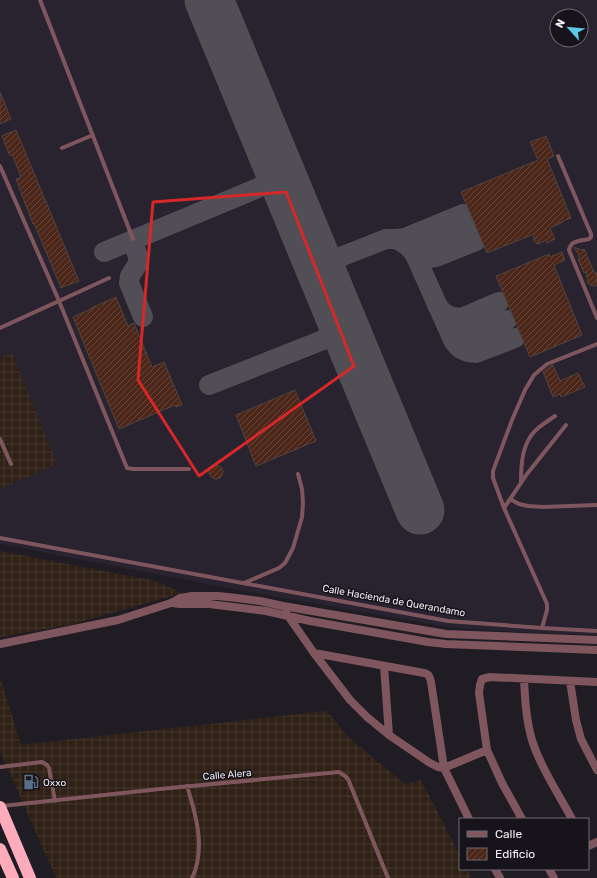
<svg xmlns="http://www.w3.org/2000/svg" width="597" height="878" font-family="Rubik,sans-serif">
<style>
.built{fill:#29222f;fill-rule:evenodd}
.industrial{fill:url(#industrial-grid)}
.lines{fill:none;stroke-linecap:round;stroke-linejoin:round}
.taxiway{stroke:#524e55;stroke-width:20}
.runway{stroke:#524e55;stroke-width:49}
.building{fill:url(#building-hatch);stroke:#4f4441}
.lane{stroke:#7f565e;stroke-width:4}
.street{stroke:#7f565e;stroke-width:8}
.highway{stroke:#feacbc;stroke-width:12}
.marked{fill:none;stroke:#d62828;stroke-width:3;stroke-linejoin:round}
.labels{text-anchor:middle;stroke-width:3;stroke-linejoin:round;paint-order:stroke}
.street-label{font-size:10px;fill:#f2eff5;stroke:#17131a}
.poi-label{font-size:10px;fill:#f2eff5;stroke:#17131a;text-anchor:start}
</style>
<defs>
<pattern id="industrial-grid" width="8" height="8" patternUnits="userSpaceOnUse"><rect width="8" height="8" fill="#302116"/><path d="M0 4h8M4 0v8" fill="none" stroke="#44372d"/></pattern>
<pattern id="building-hatch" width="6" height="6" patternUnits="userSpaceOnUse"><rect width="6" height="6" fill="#4c2618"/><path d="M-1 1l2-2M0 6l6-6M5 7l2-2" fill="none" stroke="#66463a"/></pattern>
</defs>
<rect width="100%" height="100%" fill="#201c23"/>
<path class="built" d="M 0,0 L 597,0 L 597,635 L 537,633 L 456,628 L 435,625 L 217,586 L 0,544 ZM 557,16 L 581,16 L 581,40 L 557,40 Z"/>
<path class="industrial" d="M 12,353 L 57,464 L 0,489 L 0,358 Z
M 0,551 L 155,581 L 182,593 L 69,625 L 0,637 Z
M 0,677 L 21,745 L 327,711 L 348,737 L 405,784 L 421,780 L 460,856 L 460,869 L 467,869 L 471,878 L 56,878 L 0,751 Z"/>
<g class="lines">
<path class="taxiway" d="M 395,239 C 404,242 410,247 415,255 L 453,340 C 458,349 465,353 476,353 L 515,338
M 397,239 L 405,238 L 463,214
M 132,240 L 139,259 L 137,265 L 130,276 L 129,283 L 143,317
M 411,249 C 418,257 426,259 436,257 L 476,241
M 104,252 L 258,188 C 270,181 279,176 275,161
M 313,252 C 317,259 322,261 330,261 L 386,239 L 395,239 L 426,245 L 468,228
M 437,305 C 444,315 452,319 464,317 L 499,302
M 447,327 C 453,335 461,337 471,334 L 507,320
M 209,385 L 323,340 C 333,332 335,321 336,308"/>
<path class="runway" d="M 209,0 L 420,510"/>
</g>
<path class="building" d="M 0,92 L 11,119 L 0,124 Z
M 16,130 L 79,281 L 61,288 L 34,223 L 33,224 L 16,179 L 21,177 L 12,154 L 10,156 L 2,136 Z
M 546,136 L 554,156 L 547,159 L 571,218 L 563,221 L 563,222 L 550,228 L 555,239 L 547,243 L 546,240 L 539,244 L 536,243 L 534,241 L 534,234 L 487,253 L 461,192 L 538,160 L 530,142 Z
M 574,247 L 581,250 L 584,249 L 594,272 L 597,273 L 597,285 L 592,286 L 588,283 L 586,272 L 584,273 L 578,259 L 580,258 Z
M 562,252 L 565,260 L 554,265 L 582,335 L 530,357 L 496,276 L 549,254 L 550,257 Z
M 116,297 L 128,326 L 134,323 L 152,367 L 164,362 L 182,405 L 176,407 L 175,405 L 119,429 L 73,317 L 91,309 L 91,308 Z
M 553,365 L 560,381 L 578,373 L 585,387 L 561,397 L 560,394 L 553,397 L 543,372 L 549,367 Z
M 295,390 L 316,441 L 256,466 L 236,415 Z
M209 472a7 7 0 1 1 14 0a7 7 0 1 1-14 0Z"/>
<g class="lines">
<path class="lane" d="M 40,0 L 133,239
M 62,148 L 93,135
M 558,156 L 591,234 L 591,237 L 589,239 C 580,241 571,240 569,250 L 597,318
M 0,166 L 59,301 L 109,278
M 0,328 L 59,301 L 127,468 L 133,469 L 189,469
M 0,439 L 11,464
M 521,482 C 521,464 522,442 537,429 C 543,424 549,420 555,416
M 510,499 L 519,504 L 528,506 L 543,507 L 597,505
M 504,508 L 527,474 L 566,425
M 0,538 L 448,621 L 542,628 L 547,610 L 547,604 L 504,508 L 493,478 L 493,471 L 512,420 L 525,390 L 534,375 L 547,364 L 597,344
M 244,583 L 279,568 L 285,563 L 293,548 L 302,517 L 303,503 L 302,489 L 298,474
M 542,628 L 597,631
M 0,767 L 42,762 L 47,765 L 49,768 L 55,801
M 187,786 C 196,815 206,849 192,878
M 2,806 L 160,789 L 339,772 L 345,776 L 348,779 L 388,878"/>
<path class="street" d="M 172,603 L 180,604 L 209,604 L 266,611 L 310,621 L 428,642 L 446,644 L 597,650
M 286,613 L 314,653 L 350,700 L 367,717 L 389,735 L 430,763 L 438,767 L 444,768 L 487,750
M 0,644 L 118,620 L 171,603 L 180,598 L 192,596 L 218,596 L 237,598 L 260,601 L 283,606 L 446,634 L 597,640
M 314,653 L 424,673 C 429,674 430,677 431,682 L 444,768 L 469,819
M 384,666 L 389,735
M 524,679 C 525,699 526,720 532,740 C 540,766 559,795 572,819
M 570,681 L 576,720 L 581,739 L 597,770
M 522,819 L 502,783 L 487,750 L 479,693 L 480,685 L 482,679 L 490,677 L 597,682
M 588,846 L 597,842
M 495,869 L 500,878
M 549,869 L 554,878"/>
<path class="highway" d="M 0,807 L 30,878
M 0,849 L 13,878"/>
</g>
<path class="marked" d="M 286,192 L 354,366 L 199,476 L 138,380 L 153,202 Z"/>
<defs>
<g id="fuel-bare" transform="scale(1.2)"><path d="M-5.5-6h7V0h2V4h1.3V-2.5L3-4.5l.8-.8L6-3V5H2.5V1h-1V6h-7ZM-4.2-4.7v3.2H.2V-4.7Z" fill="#5c6f8a" stroke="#17131a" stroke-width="2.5" paint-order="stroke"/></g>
</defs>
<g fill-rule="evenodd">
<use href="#fuel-bare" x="31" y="782"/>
</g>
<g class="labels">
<g class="street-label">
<text transform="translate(394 600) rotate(10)" y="4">Calle Hacienda de Querandamo</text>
<text transform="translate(227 774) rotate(-5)" y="4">Calle Alera</text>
</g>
<g class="poi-label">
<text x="43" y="786">Oxxo</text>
</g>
</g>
<rect x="459" y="818" width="130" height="52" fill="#17131a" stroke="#6f6b72"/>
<rect x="467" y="831" width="20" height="6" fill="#7f565e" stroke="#6f6b72"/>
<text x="495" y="838" font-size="12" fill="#f2eff5">Calle</text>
<rect x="467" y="848" width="20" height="12" fill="url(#building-hatch)" stroke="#6f6b72"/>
<text x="495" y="858" font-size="12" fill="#f2eff5">Edificio</text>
<g transform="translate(569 28) rotate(297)"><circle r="19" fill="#17131a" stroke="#6f6b72"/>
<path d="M0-3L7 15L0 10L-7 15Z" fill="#5bc8e7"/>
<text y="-6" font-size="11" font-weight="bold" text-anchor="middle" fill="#f2eff5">N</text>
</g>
</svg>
